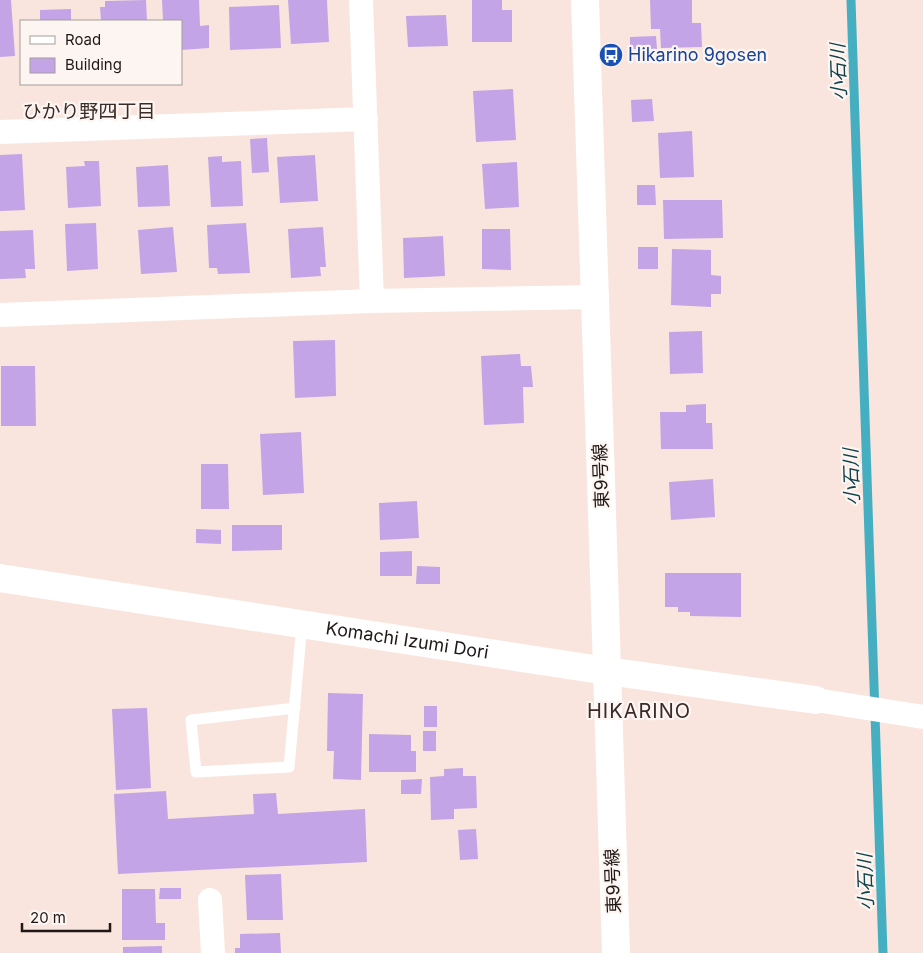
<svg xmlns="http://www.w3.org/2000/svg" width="923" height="953" font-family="Inter,'Noto Sans JP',sans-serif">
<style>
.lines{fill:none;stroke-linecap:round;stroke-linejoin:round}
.stream{stroke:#45afc1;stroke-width:9}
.building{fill:#c3a4e6}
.service{stroke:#fff;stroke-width:11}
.minor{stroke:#fff;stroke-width:24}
.tertiary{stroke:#fff;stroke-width:28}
.labels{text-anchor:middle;stroke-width:4.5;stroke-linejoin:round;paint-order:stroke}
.transit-label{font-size:18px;fill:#164399;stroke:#fdf5f2;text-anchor:start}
.street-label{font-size:18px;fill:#1f1816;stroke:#fdf5f2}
.water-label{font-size:19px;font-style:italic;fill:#104148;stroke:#fdf5f2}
.neighbourhood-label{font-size:19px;fill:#3a2b26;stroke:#fdf5f2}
.quarter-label{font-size:20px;letter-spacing:1px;fill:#3a2b26;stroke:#fdf5f2}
</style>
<rect width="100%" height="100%" fill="#f9e5dd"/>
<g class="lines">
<path class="stream" d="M 851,0 L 883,953"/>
</g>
<path class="building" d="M 0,0 L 11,0 L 15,56 L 0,57 Z
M 146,0 L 147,21 L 101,21 L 100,7 L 105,7 L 105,1 Z
M 162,0 L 199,0 L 200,26 L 209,25 L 209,48 L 181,50 L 181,21 L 163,21 Z
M 288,0 L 327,0 L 329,42 L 291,44 Z
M 472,0 L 502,0 L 502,10 L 512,10 L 512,42 L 472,42 Z
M 650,0 L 692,0 L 692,23 L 701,23 L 702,47 L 661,48 L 660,29 L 651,29 Z
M 279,5 L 281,48 L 230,50 L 229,7 Z
M 71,9 L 71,21 L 40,21 L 40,10 Z
M 446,15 L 448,46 L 408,47 L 406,16 Z
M 656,36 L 657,49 L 630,49 L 630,37 Z
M 513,89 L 516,140 L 476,142 L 473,91 Z
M 652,99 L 654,121 L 632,122 L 631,100 Z
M 692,131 L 694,177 L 660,178 L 658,133 Z
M 267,138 L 269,172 L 252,173 L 250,139 Z
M 22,154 L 25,210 L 0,211 L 0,155 Z
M 315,155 L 318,201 L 280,203 L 277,157 Z
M 222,156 L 222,162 L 241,161 L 243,206 L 211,207 L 208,157 Z
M 84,161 L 99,161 L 101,206 L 68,208 L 66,167 L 85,166 Z
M 517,162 L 519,207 L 485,209 L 482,164 Z
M 168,165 L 170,206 L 138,207 L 136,167 Z
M 637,185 L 655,185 L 656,205 L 637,205 Z
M 663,200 L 722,200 L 723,238 L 664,239 Z
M 96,223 L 98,269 L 67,271 L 65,224 Z
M 246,223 L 250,273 L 218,274 L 217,268 L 209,268 L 207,225 Z
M 173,227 L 177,272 L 141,274 L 138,230 Z
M 323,227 L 326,267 L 320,267 L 321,276 L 291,278 L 288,229 Z
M 482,229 L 510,229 L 511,270 L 482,269 Z
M 33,230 L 35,269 L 25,269 L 26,278 L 0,279 L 0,231 Z
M 443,236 L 445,276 L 404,278 L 403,238 Z
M 638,247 L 658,247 L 658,269 L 638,269 Z
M 672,249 L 711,250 L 711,275 L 721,276 L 721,294 L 711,294 L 711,307 L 671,305 Z
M 702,331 L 703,373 L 670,374 L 669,332 Z
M 335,340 L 336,396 L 295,398 L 293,341 Z
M 520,354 L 521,366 L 531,366 L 533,387 L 523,387 L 524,423 L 484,425 L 481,356 Z
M 1,366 L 35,366 L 36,426 L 1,426 Z
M 706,404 L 706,423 L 712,423 L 713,449 L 661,449 L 660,412 L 686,412 L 686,405 Z
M 301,432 L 304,493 L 263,495 L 260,434 Z
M 201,464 L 228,464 L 229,509 L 201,509 Z
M 713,479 L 715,517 L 671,520 L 669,482 Z
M 417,501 L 419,538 L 380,540 L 379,503 Z
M 232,525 L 282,525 L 282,550 L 232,551 Z
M 196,529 L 221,530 L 221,544 L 196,543 Z
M 412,551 L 412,576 L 380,576 L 380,552 Z
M 417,566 L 440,567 L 440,584 L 416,584 Z
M 665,573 L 741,573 L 741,617 L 690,616 L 690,612 L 678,612 L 678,607 L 665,607 Z
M 328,693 L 363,694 L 361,780 L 333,779 L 334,751 L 327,751 Z
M 424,706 L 437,706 L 437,727 L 424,727 Z
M 147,708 L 151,788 L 116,790 L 112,709 Z
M 423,731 L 436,731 L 436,751 L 423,751 Z
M 369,734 L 411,735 L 411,751 L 416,751 L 416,772 L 369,772 Z
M 463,768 L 463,776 L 476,776 L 477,808 L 454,809 L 454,819 L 431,820 L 430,777 L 444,776 L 444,769 Z
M 422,779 L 421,794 L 401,794 L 401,780 Z
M 166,791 L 168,819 L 254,814 L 253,794 L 276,793 L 278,814 L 365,809 L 367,862 L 118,874 L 114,794 Z
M 476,829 L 478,859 L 460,860 L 458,830 Z
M 281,874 L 283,920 L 247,920 L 245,875 Z
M 160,888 L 181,888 L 181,899 L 159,899 Z
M 122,889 L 155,889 L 156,923 L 165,923 L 165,940 L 122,940 Z
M 280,933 L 281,953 L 235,953 L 235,948 L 240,948 L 240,934 Z
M 162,946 L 162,953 L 123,953 L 123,947 Z"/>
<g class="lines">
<path class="service" d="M 295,708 L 191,720 L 196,772 L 289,767 L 302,624"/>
<path class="minor" d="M 361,0 L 372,301
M 0,132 L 366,119
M 0,315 L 372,301 L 597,297
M 816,700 L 923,717
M 210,900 L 213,953"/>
<g class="tertiary">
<path d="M 585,0 C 597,318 605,635 616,953"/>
<path id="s1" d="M 0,578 L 607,671 L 816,700"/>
</g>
</g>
<defs>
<g id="bus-disc" transform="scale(1.25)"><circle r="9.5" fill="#1a4fb4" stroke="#fdf5f2"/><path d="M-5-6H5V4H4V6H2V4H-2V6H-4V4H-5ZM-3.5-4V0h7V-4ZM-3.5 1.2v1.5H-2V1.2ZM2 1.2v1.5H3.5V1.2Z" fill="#fff"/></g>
</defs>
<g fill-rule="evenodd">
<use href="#bus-disc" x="611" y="55"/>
</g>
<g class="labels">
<g class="transit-label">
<text x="628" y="61">Hikarino 9gosen</text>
</g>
<g class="street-label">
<text transform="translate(601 476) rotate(-92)" y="6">東9号線</text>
<text dy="6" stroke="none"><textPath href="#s1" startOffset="412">Komachi Izumi Dori</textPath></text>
<text transform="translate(613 881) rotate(-92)" y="6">東9号線</text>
</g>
<g class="water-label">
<text transform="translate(838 72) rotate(-92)" y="7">小石川</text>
<text transform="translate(851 477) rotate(-92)" y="7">小石川</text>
<text transform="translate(865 882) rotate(-92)" y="7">小石川</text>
</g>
<g class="neighbourhood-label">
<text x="89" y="118">ひかり野四丁目</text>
</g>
<g class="quarter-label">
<text x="639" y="718">HIKARINO</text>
</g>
</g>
<rect x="20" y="20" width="162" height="65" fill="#fdf5f2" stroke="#a49d9a"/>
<rect x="30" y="36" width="25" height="8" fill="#ffffff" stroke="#a49d9a"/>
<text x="65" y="45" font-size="15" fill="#1f1816">Road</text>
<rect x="30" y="58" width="25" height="15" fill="#c3a4e6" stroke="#a49d9a"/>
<text x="65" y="70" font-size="15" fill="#1f1816">Building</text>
<path d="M22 923v8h88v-8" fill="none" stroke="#1f1816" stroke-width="2.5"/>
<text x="30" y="923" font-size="15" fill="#1f1816" stroke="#fdf5f2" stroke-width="4" paint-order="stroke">20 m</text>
</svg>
